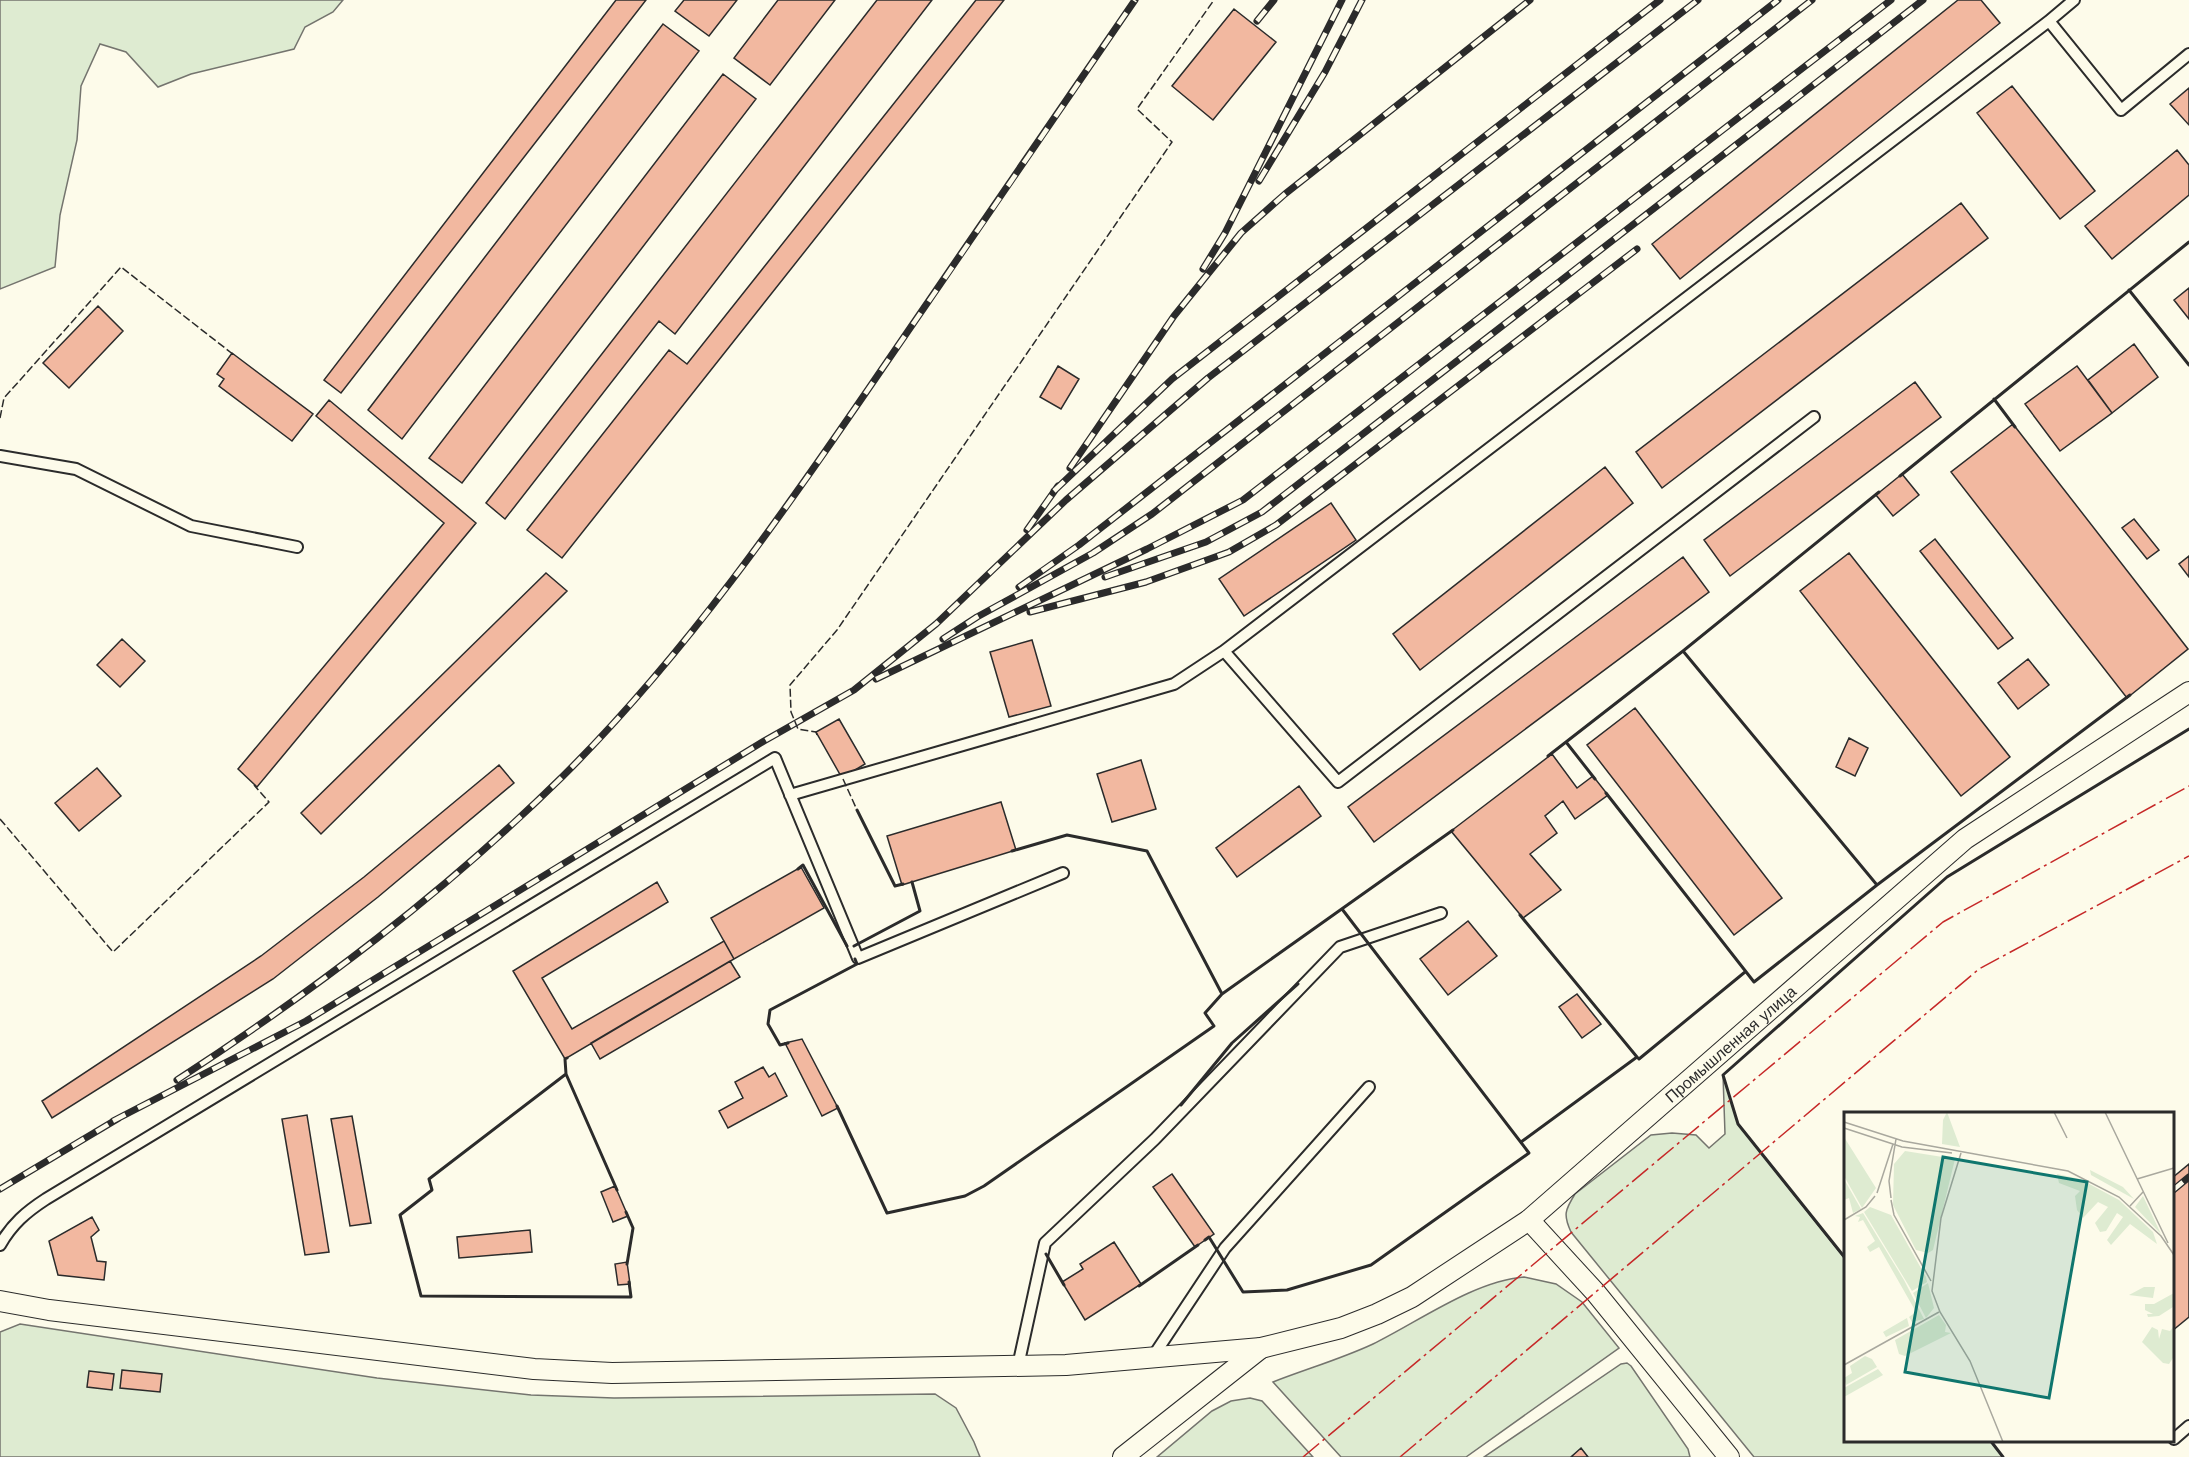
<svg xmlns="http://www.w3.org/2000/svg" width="2189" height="1457" font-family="'Work Sans',sans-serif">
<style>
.green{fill:#deebd1;stroke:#74746e;stroke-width:1.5}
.building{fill:#f2b8a0;stroke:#2b2b2b;stroke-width:1.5}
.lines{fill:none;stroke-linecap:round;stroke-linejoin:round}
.lane-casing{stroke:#2b2b2b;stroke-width:14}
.street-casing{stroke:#2b2b2b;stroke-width:22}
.lane{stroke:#fdfbea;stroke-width:10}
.street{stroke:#fdfbea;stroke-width:20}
.rail-casing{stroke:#2b2b2b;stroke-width:7}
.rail{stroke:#fdfbea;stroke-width:4.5;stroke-dasharray:14;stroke-linecap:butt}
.fence{stroke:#2b2b2b;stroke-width:1.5;stroke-dasharray:8 3;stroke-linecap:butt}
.wall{stroke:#2b2b2b;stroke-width:3}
.power{stroke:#c62828;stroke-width:1.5;stroke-dasharray:21 4.5 3 4.5;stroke-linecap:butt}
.labels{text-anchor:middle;stroke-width:4.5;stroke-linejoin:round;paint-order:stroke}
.street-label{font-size:16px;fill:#2b2b2b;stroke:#fdfbea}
.inset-road{fill:none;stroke:#a9a89e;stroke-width:1.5}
.view{fill:#0f766e;fill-opacity:0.15;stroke:#0f766e;stroke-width:3}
.inset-edge{fill:none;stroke:#2b2b2b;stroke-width:3}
</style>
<rect width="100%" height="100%" fill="#fdfbea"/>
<path class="green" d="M 0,0 L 343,0 L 333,12 L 305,27 L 294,49 L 191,74 L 158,87 L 126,52 L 100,44 L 81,86 L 77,140 L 60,215 L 55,267 L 0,289 Z
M 1723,1075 L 1738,1124 L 1845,1259 L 1846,1440 L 1990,1441 L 2003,1457 L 1754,1457 L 1571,1232 C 1563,1215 1565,1210 1575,1194 L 1651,1135 L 1672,1133 L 1696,1135 L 1709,1148 L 1725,1134 Z
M 1524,1277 L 1556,1284 L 1582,1302 L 1619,1348 L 1466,1457 L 1341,1457 L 1273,1382 C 1306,1369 1341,1359 1373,1344 C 1418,1322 1474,1281 1524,1277 Z
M 20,1324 L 377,1378 L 531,1395 L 614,1398 L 935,1394 L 956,1408 L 974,1442 L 980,1457 L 0,1457 L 0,1332 Z
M 1627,1363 L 1631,1366 L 1688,1449 L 1690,1457 L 1588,1457 L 1581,1449 L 1571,1457 L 1484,1457 L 1621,1364 Z
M 1250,1398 L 1262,1401 L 1313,1457 L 1157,1457 L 1212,1411 L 1231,1401 Z"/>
<path class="building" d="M 616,0 L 646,0 L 341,393 L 324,380 Z
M 684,0 L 737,0 L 709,36 L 675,11 Z
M 778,0 L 835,0 L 770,85 L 734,58 Z
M 877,0 L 932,0 L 675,334 L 659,321 L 505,519 L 486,503 Z
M 976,0 L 1004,0 L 562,558 L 527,530 L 669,350 L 687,364 Z
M 1958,0 L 1981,0 L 2000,23 L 1680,279 L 1652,244 Z
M 1234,9 L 1276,42 L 1213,120 L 1172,86 Z
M 663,24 L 699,51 L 402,439 L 368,410 Z
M 723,74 L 756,99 L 462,483 L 429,458 Z
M 2012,86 L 2095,191 L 2060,219 L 1977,113 Z
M 2189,88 L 2189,125 L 2170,104 Z
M 2177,150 L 2189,165 L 2189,195 L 2112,259 L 2085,226 Z
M 1961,203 L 1988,238 L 1662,488 L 1636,452 Z
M 2189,288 L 2189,319 L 2174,300 Z
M 98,306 L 123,331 L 69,388 L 43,363 Z
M 2134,344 L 2158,377 L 2112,413 L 2088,380 Z
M 232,353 L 313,414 L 292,441 L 219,386 L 224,379 L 217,374 Z
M 1058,366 L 1079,379 L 1061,409 L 1040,397 Z
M 2077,366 L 2112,413 L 2060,451 L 2025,404 Z
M 1915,382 L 1941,417 L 1730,576 L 1704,540 Z
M 329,400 L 476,523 L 257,787 L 238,769 L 444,523 L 316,416 Z
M 2013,424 L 2188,649 L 2127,698 L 1951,472 Z
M 1605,467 L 1633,503 L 1420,670 L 1393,634 Z
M 1902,474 L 1919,495 L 1893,516 L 1876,495 Z
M 1331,503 L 1356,540 L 1244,616 L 1219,579 Z
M 2134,519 L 2159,550 L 2147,559 L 2122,528 Z
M 1935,539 L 2013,638 L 1998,649 L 1920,551 Z
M 1849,553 L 2010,757 L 1961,796 L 1800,591 Z
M 2189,556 L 2189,577 L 2179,564 Z
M 1683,557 L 1709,592 L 1374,842 L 1348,807 Z
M 546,573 L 567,591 L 321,834 L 301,813 Z
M 122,639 L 145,661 L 120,687 L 97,665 Z
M 1032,640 L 1051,706 L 1009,717 L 990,652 Z
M 2028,659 L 2049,685 L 2018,709 L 1998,683 Z
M 1635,708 L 1782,898 L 1734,935 L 1587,745 Z
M 839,719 L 865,764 L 842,778 L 816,732 Z
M 1849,738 L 1868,748 L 1855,776 L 1836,767 Z
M 1552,754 L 1577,788 L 1593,776 L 1608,795 L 1575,819 L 1563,801 L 1545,816 L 1557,833 L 1530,854 L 1561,890 L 1523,918 L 1451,831 Z
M 1141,760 L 1156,809 L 1112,822 L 1097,774 Z
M 499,765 L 514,783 L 378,897 L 273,979 L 52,1118 L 42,1101 L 261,956 L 364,877 Z
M 97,768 L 121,796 L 79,831 L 55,803 Z
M 1299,786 L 1321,816 L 1237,877 L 1216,848 Z
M 1001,802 L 1016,850 L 902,885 L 887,836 Z
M 801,867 L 824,908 L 734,959 L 711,918 Z
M 657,882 L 668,902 L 542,978 L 572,1029 L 724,941 L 734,959 L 565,1059 L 513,971 Z
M 1468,921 L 1497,956 L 1448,995 L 1420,959 Z
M 730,961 L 740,977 L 600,1059 L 591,1043 Z
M 1577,994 L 1601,1024 L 1582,1038 L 1559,1007 Z
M 802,1039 L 838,1108 L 822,1116 L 785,1043 Z
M 763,1067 L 769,1077 L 775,1073 L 787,1096 L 728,1128 L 719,1111 L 743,1098 L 735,1082 Z
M 307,1115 L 329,1252 L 305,1255 L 282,1119 Z
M 352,1116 L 371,1223 L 350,1226 L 331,1119 Z
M 2189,1164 L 2189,1317 L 2172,1331 L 2172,1178 Z
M 1172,1174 L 1214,1234 L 1195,1247 L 1153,1187 Z
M 615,1186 L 628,1216 L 613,1222 L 601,1192 Z
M 92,1217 L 99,1230 L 91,1237 L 97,1261 L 106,1262 L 104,1280 L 58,1275 L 49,1241 Z
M 530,1230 L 532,1252 L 459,1258 L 457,1237 Z
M 1114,1242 L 1141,1284 L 1085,1320 L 1062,1282 L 1083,1269 L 1080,1264 Z
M 627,1262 L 630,1284 L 618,1285 L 615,1264 Z
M 122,1370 L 162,1374 L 160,1392 L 120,1388 Z
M 89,1371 L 114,1374 L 112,1390 L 87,1387 Z
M 1581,1448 L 1588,1457 L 1571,1457 Z"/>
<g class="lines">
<g class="lane-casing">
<path id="lane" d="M 2049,21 L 2074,0
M 0,456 L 76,469 L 191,526 L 297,547
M 1224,651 L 2049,21 L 2121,110 L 2189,54
M 790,795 L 1174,684 L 1224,651 L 1338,782 L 1814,417
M 0,1245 C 12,1224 26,1212 46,1199 L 775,758 L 858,958 L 1063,873
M 1152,1358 L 1225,1248 L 1369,1087
M 1018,1366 L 1045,1243 L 1155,1139 L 1340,947 L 1441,913
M 2174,1439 L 2189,1426"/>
</g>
<g class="street-casing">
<g id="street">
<path d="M 1529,1220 L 1596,1293 L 1729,1457"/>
<path id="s1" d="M 0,1301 L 49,1310 L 534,1369 L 612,1373 L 1066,1365 L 1261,1348 L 1341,1328 L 1377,1314 L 1412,1297 L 1529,1220 L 1965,839 L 2189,692"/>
<path d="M 1123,1457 L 1261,1348"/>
</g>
</g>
<use href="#lane" class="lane"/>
<use href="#street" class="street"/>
<g class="rail-casing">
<path id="rail" d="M 1257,21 L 1274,0
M 1259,181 L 1325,72 L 1362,0
M 1203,269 L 1225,233 L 1342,0
M 1070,468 L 1174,316 L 1241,233 L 1285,194 L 1530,0
M 1054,491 L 1172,379 L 1660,0
M 1027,530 L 1058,486
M 1105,577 L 1206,542 L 1262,512 L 1923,0
M 1019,587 L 1079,545 L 1778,0
M 1030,612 L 1146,582 L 1229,552 L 1276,525 L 1637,249
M 943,639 L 977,617 L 1093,553 L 1152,514 L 1812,0
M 876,679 L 1147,549 L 1243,500 L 1891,0
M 177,1080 C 315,990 443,894 562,777 C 685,655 785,511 882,369 C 967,246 1051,123 1135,0
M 113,1121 L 306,1021 L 764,741 L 854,690 L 936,624 L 1066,500 L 1208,378 L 1698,0
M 0,1189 L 119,1118
M 2172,1191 L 2189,1177"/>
</g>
<use href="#rail" class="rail"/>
<path class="fence" d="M 0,418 L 4,398 L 121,267 L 234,355
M 817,735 L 816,732 L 798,729 L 791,712 L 790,685 L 837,630 L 1172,142 L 1137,109 L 1214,0
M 843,779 L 857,810
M 0,819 L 113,952 L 269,802 L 254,785"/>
<path class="wall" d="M 2129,290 L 2189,365
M 1994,399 L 2015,427
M 1900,476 L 2189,242
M 1683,651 L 1877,885
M 1566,742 L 1595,779
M 1548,756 L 1683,651 L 1879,492
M 1606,793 L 1754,982 L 1877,885 L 2130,695
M 857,810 L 895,886 L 903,884
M 1012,851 L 1067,835 L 1147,851 L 1222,994
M 798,869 L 803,865 L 847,946
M 1520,915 L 1637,1057
M 854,946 L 920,911 L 912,882
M 788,1043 L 780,1045 L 768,1024 L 770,1010 L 857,964 L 855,959
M 567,1058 L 565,1059 L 566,1074 L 617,1190
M 566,1074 L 429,1179 L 432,1190 L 400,1215 L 421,1296 L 631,1297 L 629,1282
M 1181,1105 L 1232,1043 L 1298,984
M 837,1106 L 887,1213 L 965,1196 L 984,1186 L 1214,1026 L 1205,1013 L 1222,994 L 1453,830
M 1521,1142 L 1637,1057 L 1639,1059 L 1745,972
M 626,1212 L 633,1228 L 627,1264
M 1205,1240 L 1209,1237 L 1243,1292 L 1287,1290 L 1371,1265 L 1529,1153 L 1342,909
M 1046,1254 L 1064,1285
M 1846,1259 L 1738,1124 L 1723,1075 L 1947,877 L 2189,729
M 1139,1286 L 1198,1245
M 1990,1440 L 2003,1457"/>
<path class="power" d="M 1303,1457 L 1943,922 L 2189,786
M 1400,1457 L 1979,969 L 2189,856"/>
</g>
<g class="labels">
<g class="street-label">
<text dy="6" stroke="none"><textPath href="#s1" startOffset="1834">Промышленная улица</textPath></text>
</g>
</g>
<g transform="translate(1844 1112)">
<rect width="330" height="330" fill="#fdfbea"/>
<path d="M 103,0 L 116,35 L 98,32 L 99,8 ZM 0,25 L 32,76 L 18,96 L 0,64 ZM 61,39 L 111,47 L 89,138 L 84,141 L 72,138 L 49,93 L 50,52 ZM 246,58 L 279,75 L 290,87 L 247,63 ZM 213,62 L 236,67 L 275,88 L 309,120 L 313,132 L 286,112 L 267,133 L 263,128 L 279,105 L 273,101 L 262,119 L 256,120 L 251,111 L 264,95 L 254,90 L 239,106 L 233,98 L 231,84 L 236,79 L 215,71 ZM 0,67 L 17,97 L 9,101 L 5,86 L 0,88 ZM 299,84 L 317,122 L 291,95 ZM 26,95 L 47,103 L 82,165 L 83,170 L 68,179 L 20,100 ZM 19,101 L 60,168 L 80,207 L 68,210 L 65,205 L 72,200 L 35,135 L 26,140 L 23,135 L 31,129 L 19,108 L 14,110 L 16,105 L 11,104 ZM 84,171 L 90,196 L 82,206 L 69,181 ZM 300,175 L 311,175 L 309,186 L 285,183 ZM 330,181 L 329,195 L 315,204 L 304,205 L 303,202 L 309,202 L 301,198 L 301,192 L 310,192 ZM 95,203 L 102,213 L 101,220 L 107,221 L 61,244 L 55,242 L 51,228 ZM 63,206 L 65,214 L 42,225 L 39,220 ZM 330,214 L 329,246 L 325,252 L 319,251 L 298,230 L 308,215 L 314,218 L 315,227 L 318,217 L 326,219 ZM 21,244 L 28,247 L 33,255 L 2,273 L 0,266 L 8,261 L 6,254 ZM 34,257 L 39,263 L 0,285 L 0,276 Z" fill="#deebd1"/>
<path class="inset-road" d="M 210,0 L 223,26M 261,0 L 324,131M 0,10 L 59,29 L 224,59 L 275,85 L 317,124 L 330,143M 0,16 L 58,35 L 108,41M 117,41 L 97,106 L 88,179 L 96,200 L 126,249 L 159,330M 293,67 L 330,56M 33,81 L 49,32M 47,86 L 45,69 L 52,27M 47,88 L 50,103 L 87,169M 286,94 L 299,80M 0,108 L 22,95 L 31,84M 0,253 L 95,200"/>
<path class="view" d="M 99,45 L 243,70 L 205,286 L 61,260 Z"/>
<rect width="330" height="330" class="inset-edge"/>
</g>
</svg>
